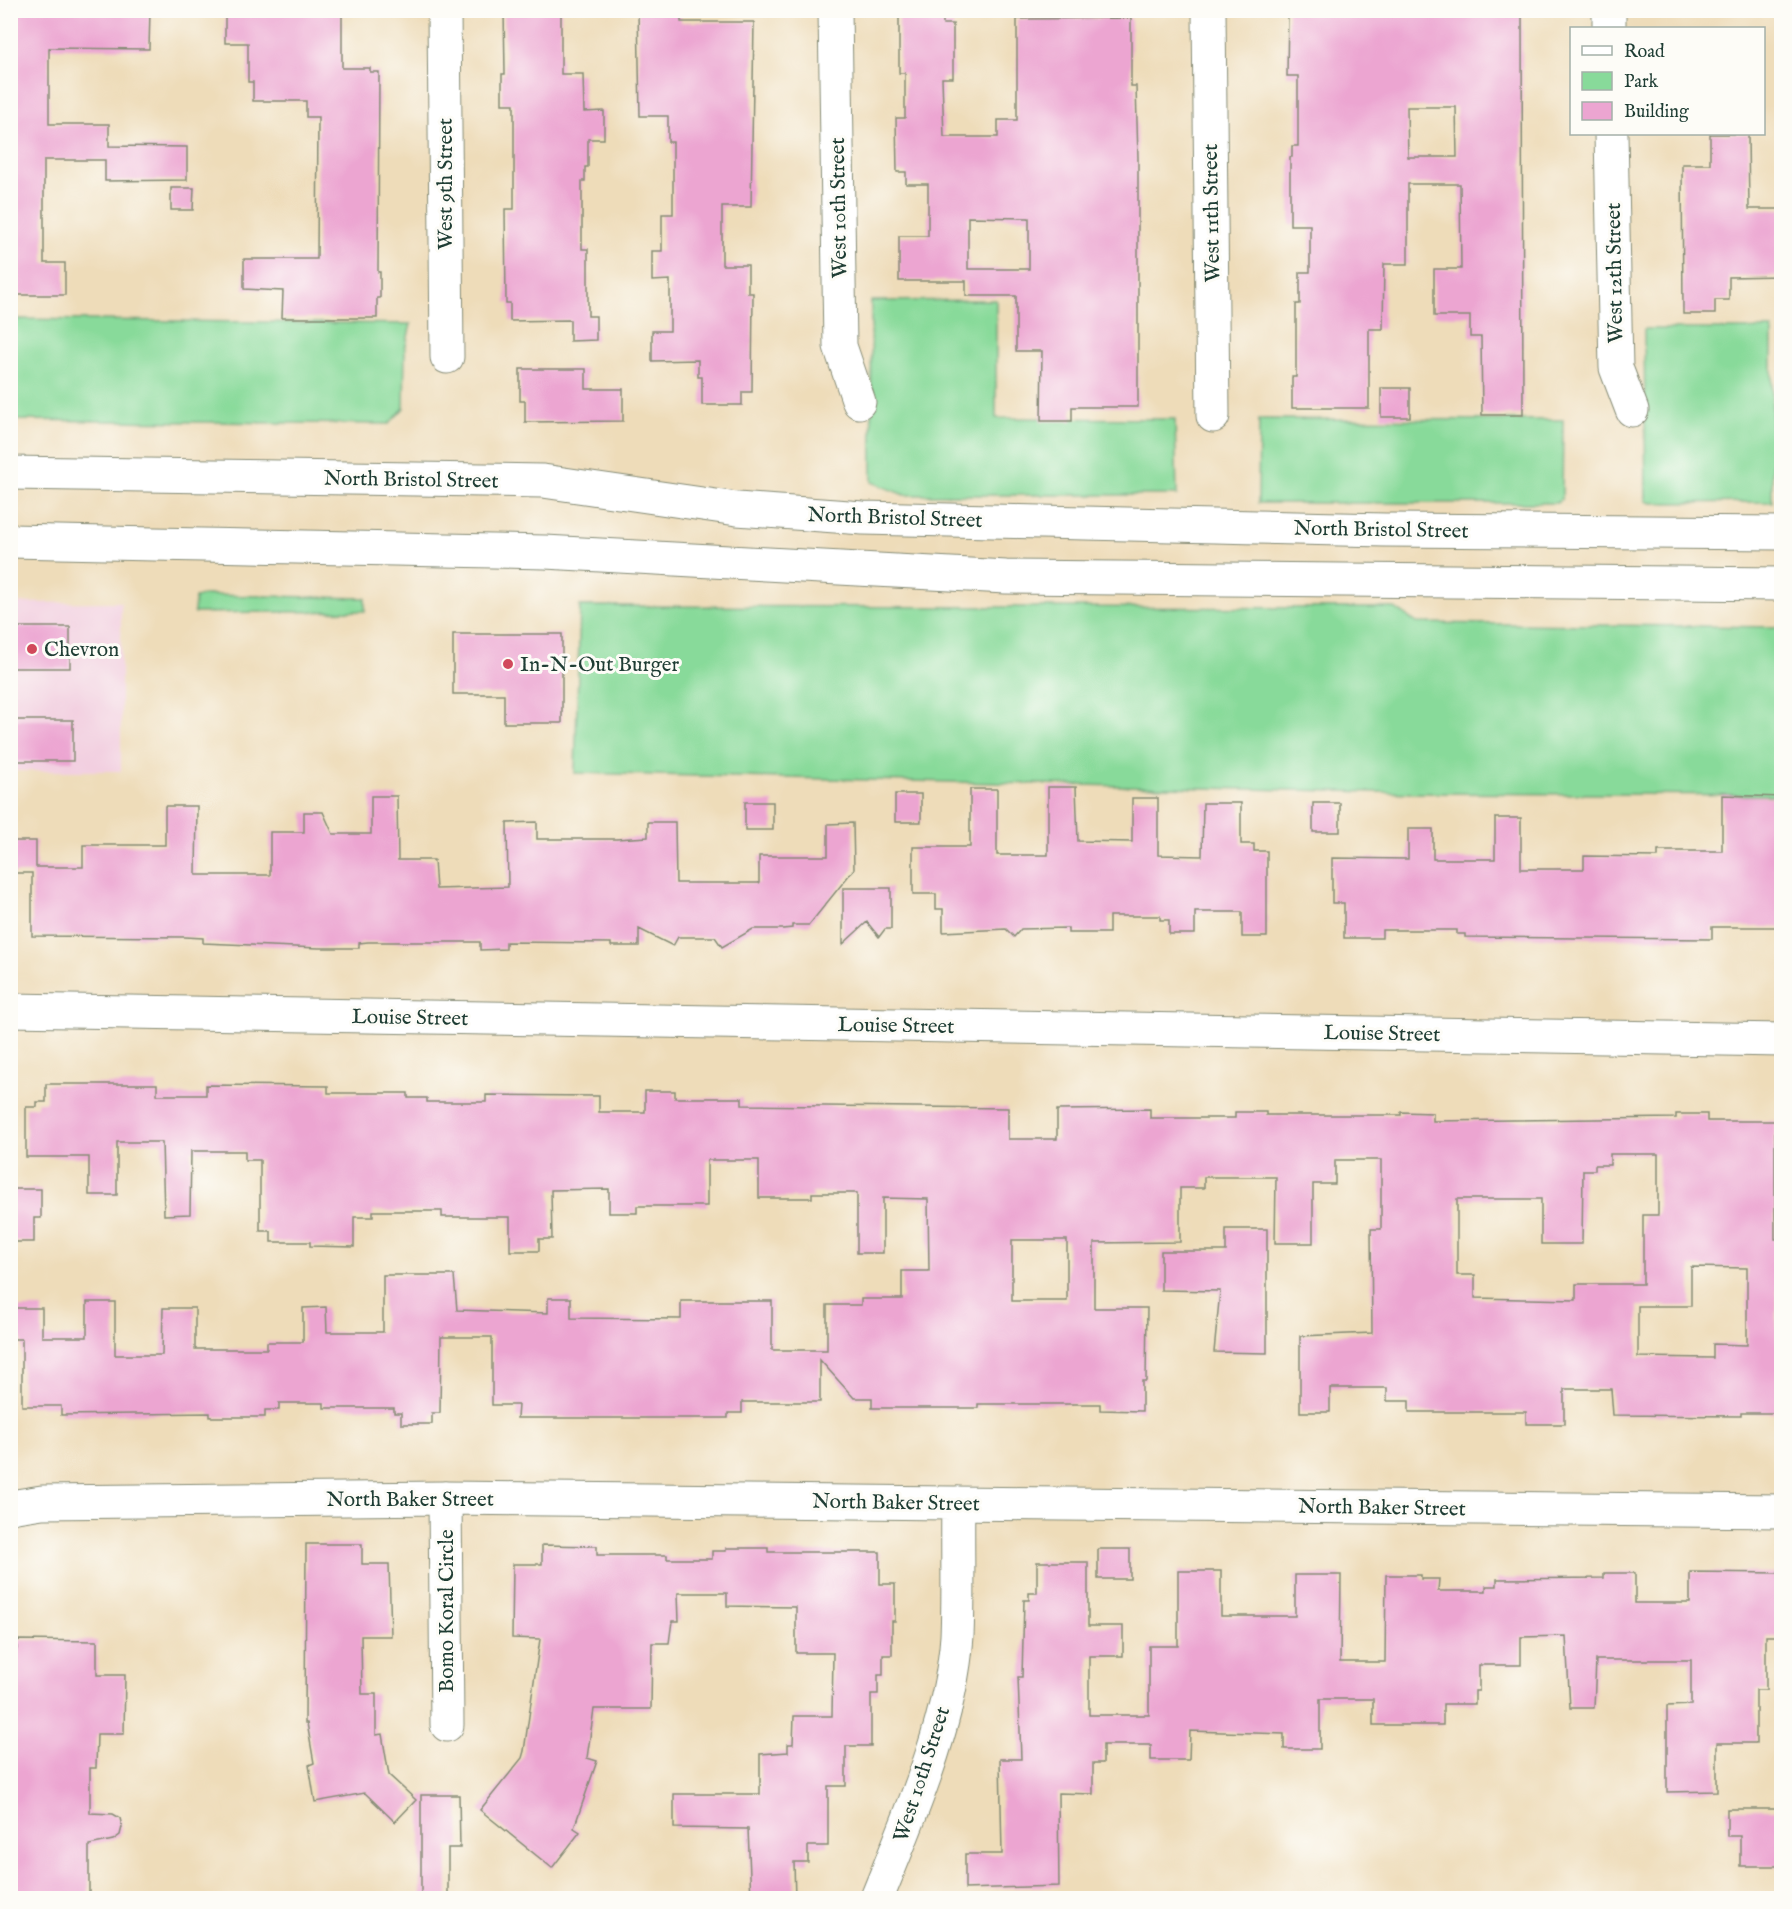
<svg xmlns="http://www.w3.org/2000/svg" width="1792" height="1909" font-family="'IM FELL English',serif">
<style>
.built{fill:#f2cfe0}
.green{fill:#88da9a;stroke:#548c67;stroke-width:1.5}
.building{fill:#eca5d1;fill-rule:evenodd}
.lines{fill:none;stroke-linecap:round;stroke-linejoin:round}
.minor-casing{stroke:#868c76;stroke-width:35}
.major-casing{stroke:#868c76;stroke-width:35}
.minor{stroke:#fff;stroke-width:33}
.major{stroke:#fff;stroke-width:33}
.poi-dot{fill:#d1495b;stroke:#fdfcf7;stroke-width:2}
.labels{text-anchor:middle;stroke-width:6;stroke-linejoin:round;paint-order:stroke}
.street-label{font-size:21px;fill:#1f3d34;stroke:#fdfcf7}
.poi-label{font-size:21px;fill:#1f3d34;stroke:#fdfcf7;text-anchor:start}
</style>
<rect width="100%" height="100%" fill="#fdfcf7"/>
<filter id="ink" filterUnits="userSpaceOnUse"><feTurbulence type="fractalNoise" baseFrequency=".0167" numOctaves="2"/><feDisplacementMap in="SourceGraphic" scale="12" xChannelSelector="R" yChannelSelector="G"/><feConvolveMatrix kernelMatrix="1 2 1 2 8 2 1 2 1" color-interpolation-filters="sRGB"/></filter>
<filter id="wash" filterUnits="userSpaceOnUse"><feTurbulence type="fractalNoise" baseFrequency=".008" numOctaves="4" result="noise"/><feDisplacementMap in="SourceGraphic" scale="24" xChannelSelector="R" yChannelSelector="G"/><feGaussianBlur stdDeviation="1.35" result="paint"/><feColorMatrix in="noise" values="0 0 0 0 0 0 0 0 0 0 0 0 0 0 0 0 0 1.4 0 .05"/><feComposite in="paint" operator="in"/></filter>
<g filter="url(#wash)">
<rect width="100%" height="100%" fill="#eedcb9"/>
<path class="built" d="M 121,602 L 121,771 L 11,771 L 10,603 Z"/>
<path class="green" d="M 996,300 L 996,418 L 1175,419 L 1177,495 L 904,495 L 872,482 L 871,301 Z
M 11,319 L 411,324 L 405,349 L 404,408 L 389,424 L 11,420 Z
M 1644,329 L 1772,329 L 1772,502 L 1652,503 L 1646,501 Z
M 1259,419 L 1563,420 L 1562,499 L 1557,503 L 1258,503 Z
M 205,595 L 365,598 L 365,611 L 194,613 L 195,598 Z
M 580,606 L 1395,608 L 1417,623 L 1781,627 L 1781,795 L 1417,793 L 575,773 Z"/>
<g id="blocks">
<path class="building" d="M 10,10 L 150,10 L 149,49 L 49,48 L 49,124 L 109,124 L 109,146 L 187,147 L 187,180 L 105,181 L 105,160 L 44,160 L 44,263 L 65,263 L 65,295 L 10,295 Z
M 225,10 L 342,10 L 342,68 L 370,68 L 370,72 L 379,72 L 378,272 L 380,272 L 380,298 L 377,298 L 377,318 L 282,318 L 283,291 L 244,289 L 244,259 L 317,259 L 318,117 L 306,117 L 306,101 L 253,101 L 253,82 L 248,82 L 248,43 L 225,43 Z
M 504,10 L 561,10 L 561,74 L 583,74 L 584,112 L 604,111 L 604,139 L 588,139 L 588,167 L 585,167 L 585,181 L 582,181 L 582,249 L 588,249 L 588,316 L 596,316 L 596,340 L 570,341 L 570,320 L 510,321 L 510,303 L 506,303 L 505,209 L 514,209 L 514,104 L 502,104 L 502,74 L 505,74 Z
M 638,10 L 681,10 L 681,22 L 754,22 L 751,207 L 722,207 L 722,265 L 748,265 L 748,293 L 753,293 L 752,392 L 742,392 L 742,405 L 702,405 L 702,377 L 698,377 L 698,360 L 652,361 L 652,331 L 670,331 L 670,280 L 652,281 L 652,251 L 662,251 L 662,214 L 673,214 L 673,142 L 668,142 L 668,116 L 640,116 Z
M 899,10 L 943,10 L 943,24 L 953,24 L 953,78 L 942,78 L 944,137 L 998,137 L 998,120 L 1017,120 L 1017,19 L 1131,18 L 1131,86 L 1136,86 L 1138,158 L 1138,407 L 1072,407 L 1072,421 L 1041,421 L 1042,351 L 1016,351 L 1016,296 L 966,296 L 966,281 L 899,281 L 899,236 L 928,236 L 928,184 L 906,184 L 906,172 L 897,172 L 896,118 L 905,118 L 905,73 L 899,73 ZM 968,217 L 1029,218 L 1029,269 L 968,269 Z
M 1288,10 L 1522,10 L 1523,415 L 1482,415 L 1481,337 L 1470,337 L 1470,316 L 1434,316 L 1434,269 L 1461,269 L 1460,184 L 1408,184 L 1408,264 L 1384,264 L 1383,329 L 1369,329 L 1369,408 L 1292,408 L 1292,377 L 1296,377 L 1296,304 L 1300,304 L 1300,272 L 1310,272 L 1310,225 L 1290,225 L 1290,157 L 1292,157 L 1292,146 L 1298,146 L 1298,76 L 1287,76 ZM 1407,107 L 1456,107 L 1457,157 L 1408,157 Z
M 1710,134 L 1748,134 L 1749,209 L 1782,209 L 1782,276 L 1729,277 L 1729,300 L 1715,300 L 1715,314 L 1683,314 L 1682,164 L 1710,164 Z
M 171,188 L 194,188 L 193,210 L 171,210 Z
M 520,369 L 586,369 L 586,389 L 623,389 L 623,421 L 525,422 L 525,401 L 520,401 Z
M 1381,388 L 1410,388 L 1410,417 L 1381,417 Z
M 10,627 L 70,627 L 70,668 L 10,668 Z
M 453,634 L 562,634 L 562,723 L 504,723 L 504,694 L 453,694 Z
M 10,720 L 73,720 L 73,761 L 10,761 Z
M 1048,787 L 1076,787 L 1078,841 L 1132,842 L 1132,798 L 1158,798 L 1158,855 L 1202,856 L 1203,803 L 1241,803 L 1241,844 L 1254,844 L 1254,851 L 1267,851 L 1267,937 L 1242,937 L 1242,912 L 1195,912 L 1195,934 L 1169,934 L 1169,920 L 1160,920 L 1160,916 L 1109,916 L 1109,933 L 1068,933 L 1068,928 L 1021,929 L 1014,937 L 1006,929 L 943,932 L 943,909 L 936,909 L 936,894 L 913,894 L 913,847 L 970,847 L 970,789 L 997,789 L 997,855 L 1048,855 Z
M 895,794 L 921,794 L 921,822 L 895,822 Z
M 1722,795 L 1782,797 L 1782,927 L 1712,927 L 1712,939 L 1465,937 L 1465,934 L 1457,934 L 1457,930 L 1382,930 L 1382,938 L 1344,938 L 1344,903 L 1332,903 L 1332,858 L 1408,859 L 1408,829 L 1433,829 L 1433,859 L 1495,859 L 1495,818 L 1521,818 L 1521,869 L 1584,869 L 1584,856 L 1658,857 L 1658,851 L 1722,851 Z
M 371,796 L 397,796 L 398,860 L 434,860 L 436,889 L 508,887 L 507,823 L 537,822 L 537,839 L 616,839 L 648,837 L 648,822 L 675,822 L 676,883 L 759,883 L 759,856 L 828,856 L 828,824 L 853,823 L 854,869 L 809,925 L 792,925 L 792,928 L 783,929 L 753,929 L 722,947 L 715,937 L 678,937 L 673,946 L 639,929 L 639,946 L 611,946 L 611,943 L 506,942 L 506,949 L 480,950 L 480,942 L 368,942 L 359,943 L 359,948 L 319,948 L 203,943 L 203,938 L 185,937 L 32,936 L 32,873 L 10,873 L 10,841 L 36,841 L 36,867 L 83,867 L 83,845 L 165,845 L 165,806 L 197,806 L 196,875 L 270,875 L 270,832 L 304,832 L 304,812 L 323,812 L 333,834 L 371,834 Z
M 745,802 L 773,802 L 773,830 L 745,830 Z
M 1313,803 L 1340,803 L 1340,832 L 1313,832 Z
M 843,888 L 891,888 L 891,929 L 885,929 L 879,937 L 867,922 L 843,944 Z
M 46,1084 L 157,1084 L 157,1095 L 206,1095 L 206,1085 L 328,1086 L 328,1093 L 408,1093 L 408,1098 L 427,1098 L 427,1102 L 486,1102 L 486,1095 L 599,1096 L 599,1112 L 645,1112 L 645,1091 L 675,1091 L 675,1098 L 742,1098 L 742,1105 L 1008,1108 L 1008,1139 L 1057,1139 L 1057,1110 L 1150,1109 L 1150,1118 L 1235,1118 L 1235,1112 L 1266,1112 L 1266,1115 L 1401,1115 L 1401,1112 L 1433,1113 L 1433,1121 L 1676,1118 L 1676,1114 L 1707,1114 L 1707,1121 L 1775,1121 L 1775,1239 L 1782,1239 L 1782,1266 L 1777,1266 L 1777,1346 L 1782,1346 L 1782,1413 L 1741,1413 L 1741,1416 L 1613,1415 L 1611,1389 L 1564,1389 L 1564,1424 L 1526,1424 L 1526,1412 L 1409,1412 L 1409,1401 L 1387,1401 L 1387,1388 L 1330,1388 L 1330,1412 L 1300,1412 L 1300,1336 L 1372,1333 L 1371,1229 L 1381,1229 L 1381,1160 L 1335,1160 L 1335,1184 L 1313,1184 L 1313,1243 L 1275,1243 L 1276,1177 L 1204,1177 L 1204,1188 L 1180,1188 L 1180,1242 L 1094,1243 L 1094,1308 L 1147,1308 L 1146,1381 L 1142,1381 L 1142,1411 L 1100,1410 L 1100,1404 L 978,1404 L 978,1408 L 872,1408 L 872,1398 L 854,1398 L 820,1360 L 820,1402 L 742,1402 L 742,1413 L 728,1413 L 728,1418 L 517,1418 L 518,1405 L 492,1405 L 492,1337 L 441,1337 L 440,1413 L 432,1413 L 432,1424 L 401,1424 L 401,1413 L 394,1413 L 394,1408 L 324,1408 L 324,1403 L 279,1403 L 279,1410 L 265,1410 L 265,1417 L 210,1417 L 210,1413 L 61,1415 L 61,1406 L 22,1406 L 22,1339 L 10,1339 L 10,1308 L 42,1308 L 42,1337 L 87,1337 L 87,1302 L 115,1302 L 115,1355 L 162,1355 L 163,1308 L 195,1308 L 195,1349 L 267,1349 L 267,1342 L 303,1342 L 303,1308 L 326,1307 L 327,1332 L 383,1332 L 383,1275 L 454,1275 L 457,1310 L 548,1313 L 548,1298 L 571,1298 L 571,1318 L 681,1319 L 681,1301 L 772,1301 L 772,1350 L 827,1350 L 827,1305 L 861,1305 L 861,1299 L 902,1299 L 902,1271 L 929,1271 L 928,1199 L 883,1198 L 883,1253 L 857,1253 L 857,1193 L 812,1193 L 812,1198 L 759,1198 L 759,1160 L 707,1160 L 707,1206 L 637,1206 L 637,1213 L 609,1213 L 609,1189 L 551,1190 L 552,1239 L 539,1239 L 539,1251 L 510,1251 L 510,1217 L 442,1217 L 442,1211 L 373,1211 L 373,1217 L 354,1217 L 354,1247 L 310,1246 L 310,1242 L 271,1242 L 271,1231 L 260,1231 L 260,1160 L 245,1160 L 245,1151 L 191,1151 L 190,1214 L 164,1215 L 162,1142 L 117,1142 L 117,1195 L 89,1195 L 89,1157 L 26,1157 L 26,1107 L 37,1107 L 37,1102 L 46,1102 ZM 1610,1154 L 1658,1154 L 1658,1215 L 1643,1215 L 1643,1284 L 1576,1284 L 1576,1300 L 1475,1298 L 1475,1275 L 1457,1275 L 1457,1199 L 1541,1199 L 1541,1244 L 1582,1244 L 1583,1170 L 1595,1170 L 1595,1165 L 1610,1165 ZM 1012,1240 L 1067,1240 L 1067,1301 L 1012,1301 ZM 1691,1267 L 1747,1268 L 1747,1345 L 1713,1344 L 1713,1358 L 1638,1357 L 1638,1306 L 1691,1306 Z
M 10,1189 L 41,1189 L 41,1218 L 34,1218 L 34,1242 L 10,1242 Z
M 1226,1229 L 1267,1229 L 1267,1353 L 1214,1352 L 1220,1291 L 1161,1290 L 1161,1251 L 1226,1251 Z
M 306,1544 L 362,1544 L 362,1564 L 389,1564 L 391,1636 L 361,1636 L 362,1694 L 376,1694 L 376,1735 L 382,1734 L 389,1775 L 416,1800 L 395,1822 L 365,1793 L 315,1802 L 309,1765 L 314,1763 L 307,1723 L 305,1723 Z
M 542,1545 L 597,1546 L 597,1555 L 667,1555 L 667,1559 L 712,1559 L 712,1551 L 726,1551 L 726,1548 L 768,1548 L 768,1552 L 880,1552 L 880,1584 L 895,1584 L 895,1621 L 892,1621 L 892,1655 L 883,1655 L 883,1675 L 878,1675 L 878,1694 L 871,1694 L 871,1746 L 846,1746 L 846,1786 L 828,1786 L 828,1846 L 808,1846 L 808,1862 L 794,1862 L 795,1899 L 751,1899 L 748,1829 L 674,1828 L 674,1794 L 760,1794 L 760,1754 L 788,1752 L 788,1744 L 793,1744 L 794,1716 L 832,1716 L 833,1653 L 796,1653 L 796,1607 L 727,1606 L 727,1593 L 678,1593 L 679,1621 L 672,1621 L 669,1643 L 652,1643 L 651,1709 L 594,1709 L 587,1758 L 597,1761 L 574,1828 L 580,1832 L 552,1868 L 480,1810 L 522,1758 L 524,1751 L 540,1639 L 512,1638 L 513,1564 L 542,1564 Z
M 1098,1549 L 1130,1549 L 1130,1579 L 1098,1579 Z
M 1037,1562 L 1088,1562 L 1088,1626 L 1123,1626 L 1123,1656 L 1089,1656 L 1089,1715 L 1149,1715 L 1149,1646 L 1178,1646 L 1178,1571 L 1221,1571 L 1221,1616 L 1295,1616 L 1295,1575 L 1341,1575 L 1340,1662 L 1385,1662 L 1386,1575 L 1421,1575 L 1421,1579 L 1439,1579 L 1438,1591 L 1486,1591 L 1486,1586 L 1497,1586 L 1497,1579 L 1604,1578 L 1604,1573 L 1635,1573 L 1635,1603 L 1690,1603 L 1690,1572 L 1782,1573 L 1782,1636 L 1766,1636 L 1766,1690 L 1756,1690 L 1756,1743 L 1717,1743 L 1717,1791 L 1667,1792 L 1667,1706 L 1691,1705 L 1691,1660 L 1596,1660 L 1594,1708 L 1570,1708 L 1566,1636 L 1521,1637 L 1521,1665 L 1479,1665 L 1479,1691 L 1475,1691 L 1475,1704 L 1443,1704 L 1443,1725 L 1373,1725 L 1373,1699 L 1320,1699 L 1320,1749 L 1284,1749 L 1284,1734 L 1190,1731 L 1189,1760 L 1151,1760 L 1151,1745 L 1103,1745 L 1103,1763 L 1093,1763 L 1093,1794 L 1058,1793 L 1059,1886 L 965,1889 L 965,1854 L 1002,1854 L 1000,1759 L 1021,1759 L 1018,1677 L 1022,1677 L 1024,1600 L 1029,1600 L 1029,1593 L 1037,1593 Z
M 17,1640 L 97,1641 L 97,1675 L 125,1675 L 124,1734 L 97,1734 L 96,1768 L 90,1768 L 90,1813 L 113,1814 L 120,1818 L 122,1827 L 120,1835 L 113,1840 L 89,1845 L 89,1899 L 10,1899 L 10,1649 L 17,1649 Z
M 421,1795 L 459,1795 L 460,1848 L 448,1848 L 448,1899 L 421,1899 Z
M 1727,1809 L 1782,1809 L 1780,1866 L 1740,1866 L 1740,1836 L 1727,1836 Z"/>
</g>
</g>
<g filter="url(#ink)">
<use href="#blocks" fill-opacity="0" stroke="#868c76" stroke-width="1.5"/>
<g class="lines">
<g class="minor-casing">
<path id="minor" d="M 444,10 L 447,357
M 835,10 L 840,346 L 859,402
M 1209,10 L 1213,416
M 1609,10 L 1609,28
M 1611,134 L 1616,368 L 1632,410
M 10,1010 L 1782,1040
M 445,1498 L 447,1725
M 10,1507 L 42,1502 L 445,1498 L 1782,1511
M 877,1898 C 909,1818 951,1724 957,1636 C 959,1592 957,1547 958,1503"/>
</g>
<g class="major-casing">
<path id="major" d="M 10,473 L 543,481 L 737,509 L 863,518 L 1385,530 L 1782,533
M 10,541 L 545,552 L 1006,577 L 1782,584"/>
</g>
<use href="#minor" class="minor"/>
<use href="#major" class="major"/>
</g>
</g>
<g class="poi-dot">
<circle cx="32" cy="649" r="6"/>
<circle cx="508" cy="664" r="6"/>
</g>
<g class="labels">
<g class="street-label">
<text transform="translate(445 184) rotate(-90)" y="7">West 9th Street</text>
<text transform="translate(838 208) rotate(-91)" y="7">West 10th Street</text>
<text transform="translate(1211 213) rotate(-91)" y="7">West 11th Street</text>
<text transform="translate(1614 273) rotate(-91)" y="7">West 12th Street</text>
<text transform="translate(411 479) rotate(1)" y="7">North Bristol Street</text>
<text transform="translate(895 517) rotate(2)" y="7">North Bristol Street</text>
<text transform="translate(1381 529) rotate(1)" y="7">North Bristol Street</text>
<text transform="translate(410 1017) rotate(1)" y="7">Louise Street</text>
<text transform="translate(896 1025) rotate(1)" y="7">Louise Street</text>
<text transform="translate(1382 1033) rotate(1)" y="7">Louise Street</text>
<text x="410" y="1506">North Baker Street</text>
<text transform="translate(896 1502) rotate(1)" y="7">North Baker Street</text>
<text transform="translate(1382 1507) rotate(1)" y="7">North Baker Street</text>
<text transform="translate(446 1611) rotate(-90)" y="7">Bomo Koral Circle</text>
<text transform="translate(921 1774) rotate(-72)" y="7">West 10th Street</text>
</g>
<g class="poi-label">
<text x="44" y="656">Chevron</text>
<text x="520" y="671">In-N-Out Burger</text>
</g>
</g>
<rect width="1792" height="1909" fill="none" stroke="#fdfcf7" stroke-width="36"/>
<rect x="1570" y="27" width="195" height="108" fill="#fdfcf7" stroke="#a4b0a9" stroke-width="1.5"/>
<rect x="1582" y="46" width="30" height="9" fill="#ffffff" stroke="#a4b0a9" stroke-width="1.5"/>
<text x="1624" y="57" font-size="18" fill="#1f3d34">Road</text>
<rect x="1582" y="72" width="30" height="18" fill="#88da9a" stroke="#a4b0a9" stroke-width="1.5"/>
<text x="1624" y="87" font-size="18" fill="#1f3d34">Park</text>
<rect x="1582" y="102" width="30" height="18" fill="#eca5d1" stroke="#a4b0a9" stroke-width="1.5"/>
<text x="1624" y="117" font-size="18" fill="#1f3d34">Building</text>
</svg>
